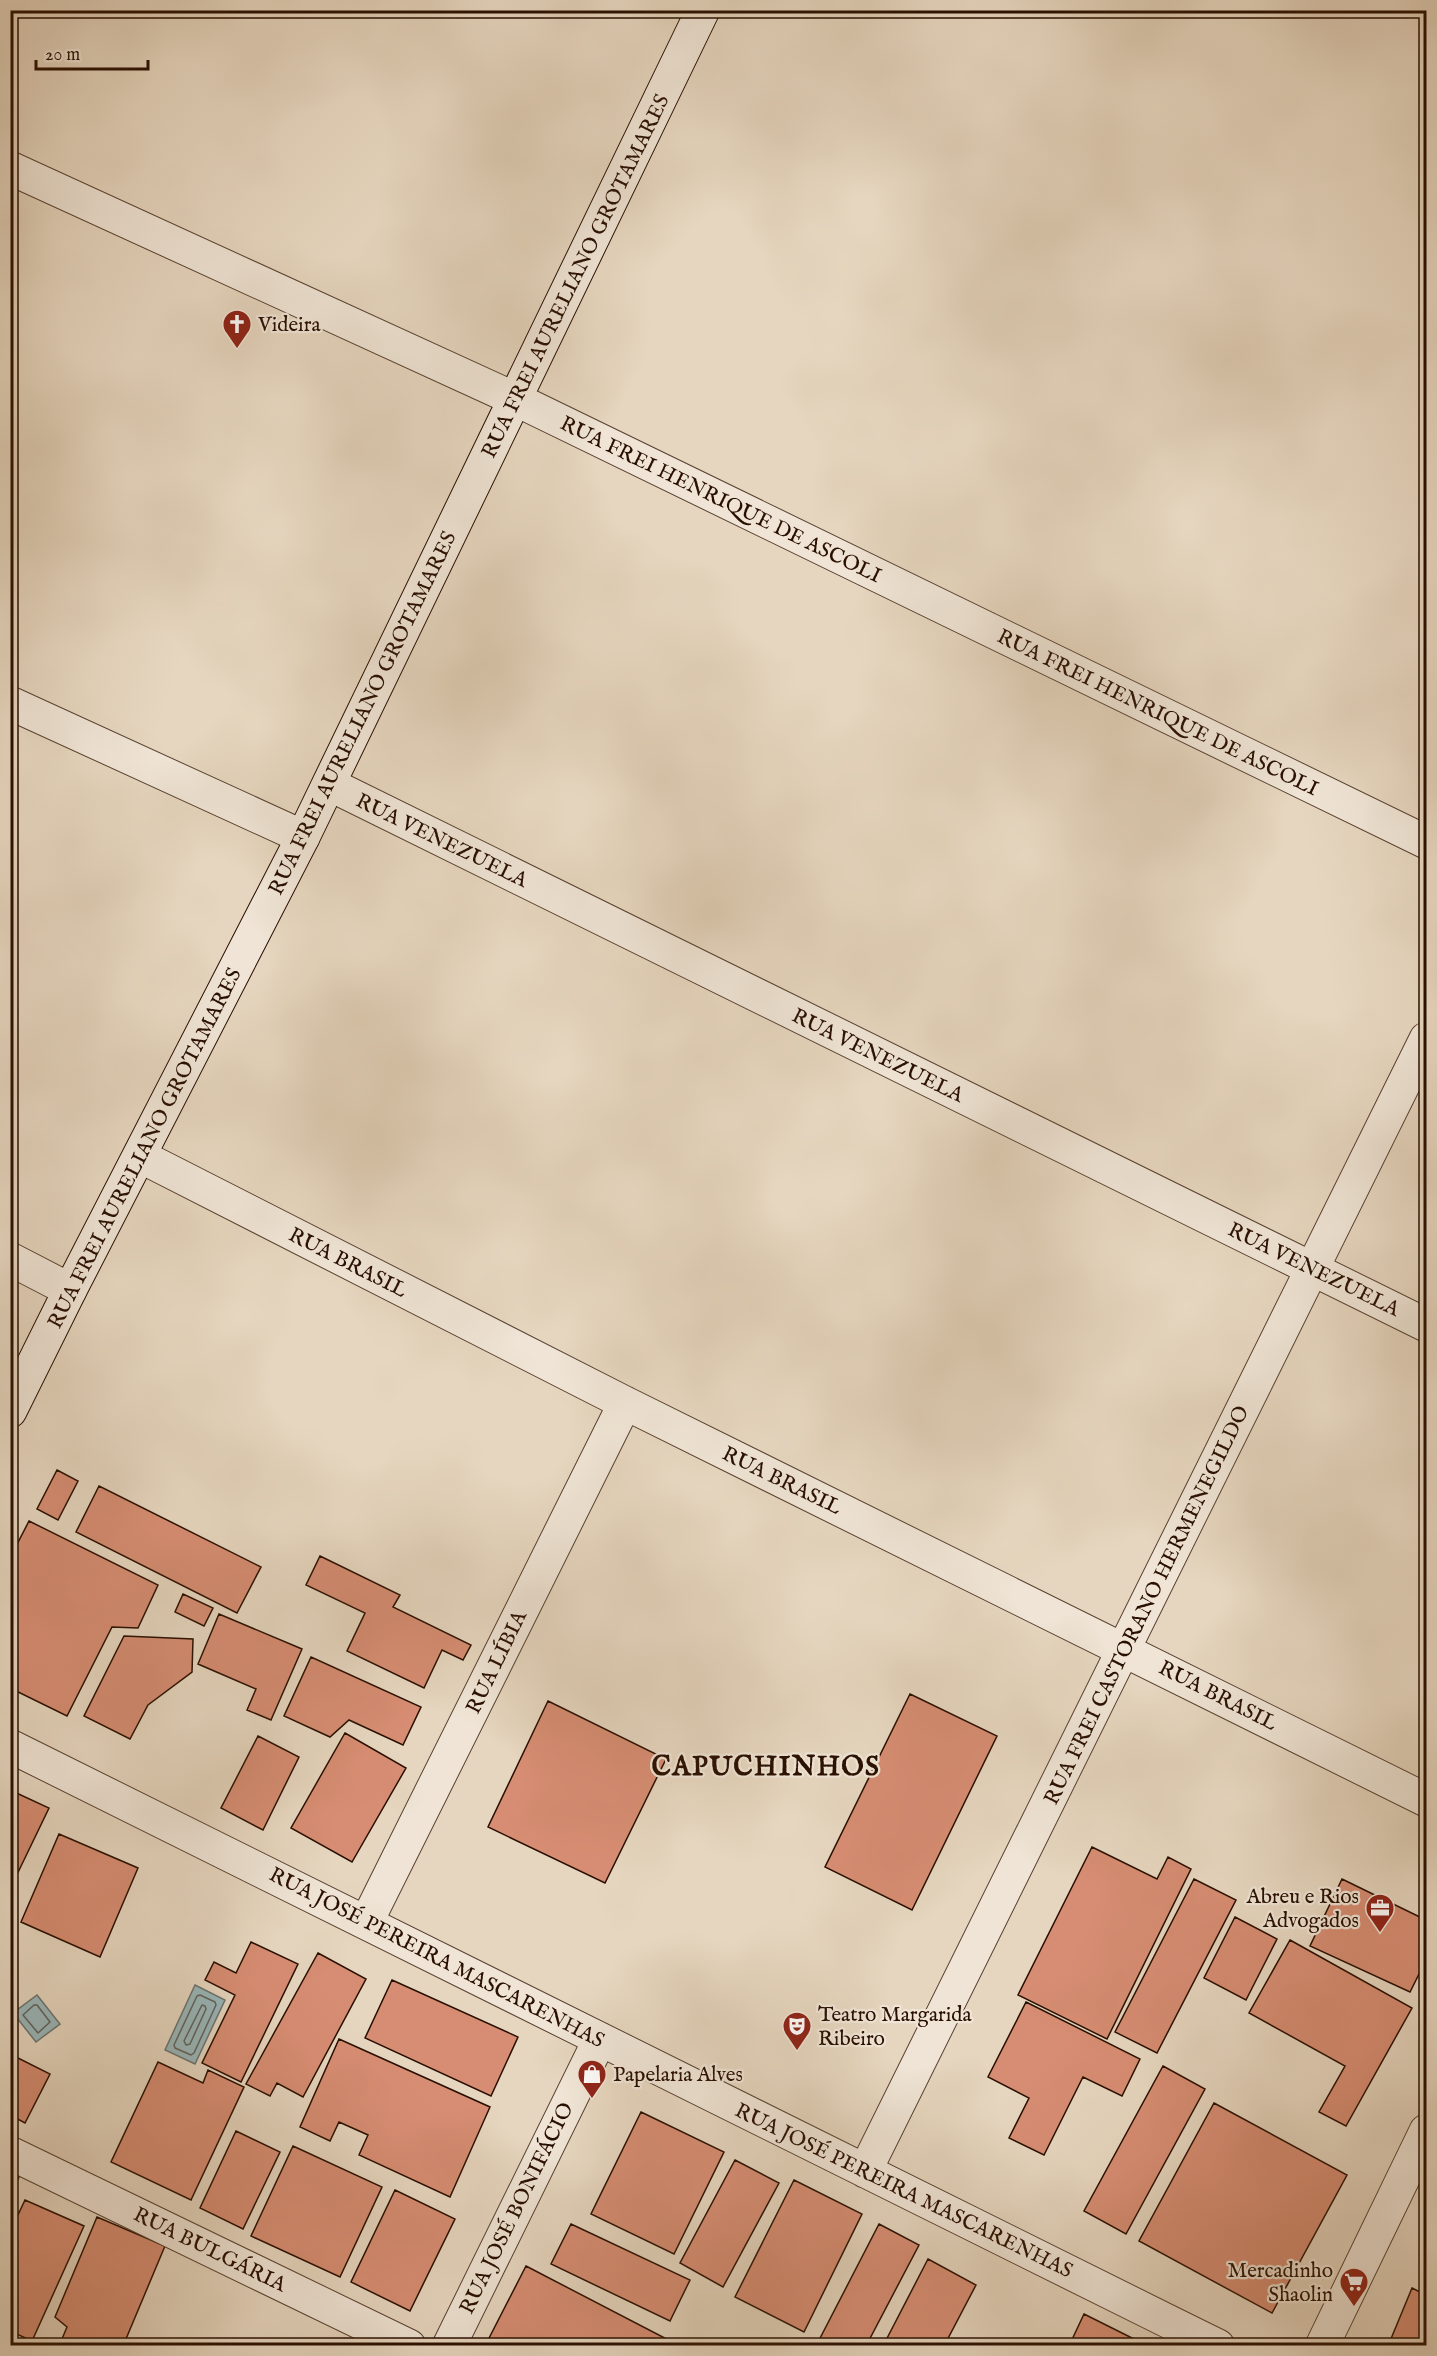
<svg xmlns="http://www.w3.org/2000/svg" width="1437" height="2356" font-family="'IM FELL English',serif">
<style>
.water{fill:#99b7ba;stroke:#6c7470;stroke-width:1.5}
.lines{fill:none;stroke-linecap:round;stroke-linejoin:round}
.shore{stroke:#61635d;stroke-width:1.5}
.building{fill:#d78d73;stroke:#290f00;stroke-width:1.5}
.street-casing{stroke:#584130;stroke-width:35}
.secondary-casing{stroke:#290f00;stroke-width:35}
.street{stroke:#efe4d5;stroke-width:33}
.secondary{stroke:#efe4d5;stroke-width:33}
.labels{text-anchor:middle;stroke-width:4.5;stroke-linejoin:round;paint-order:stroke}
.street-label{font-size:21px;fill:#290f00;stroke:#efe4d5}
.poi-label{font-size:21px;fill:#290f00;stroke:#efe4d5;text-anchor:start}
.district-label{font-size:27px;font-weight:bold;letter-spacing:1.5px;fill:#290f00;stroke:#efe4d5}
</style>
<rect width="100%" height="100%" fill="#e6d6bf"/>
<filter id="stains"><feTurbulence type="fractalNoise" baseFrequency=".00333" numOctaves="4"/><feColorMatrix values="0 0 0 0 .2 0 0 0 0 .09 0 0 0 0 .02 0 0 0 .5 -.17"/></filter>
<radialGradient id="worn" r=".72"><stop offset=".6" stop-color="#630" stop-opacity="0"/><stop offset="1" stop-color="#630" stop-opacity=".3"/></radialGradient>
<path class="water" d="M 195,1985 L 225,2000 L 195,2064 L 165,2050 Z
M 37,1995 L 60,2024 L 36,2042 L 13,2013 Z"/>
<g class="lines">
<path class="shore" d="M 200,1995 L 215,2002 L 216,2005 L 194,2053 L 191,2055 L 175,2048 L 174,2045 L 197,1996 Z
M 34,2005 L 37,2005 L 50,2022 L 38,2033 L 23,2015 Z
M 202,2005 L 205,2006 L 206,2009 L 190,2044 L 186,2045 L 184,2041 Z"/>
</g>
<path class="building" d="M 57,1470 L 78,1481 L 58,1520 L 37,1509 Z
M 99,1486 L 261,1567 L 237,1613 L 76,1532 Z
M 29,1521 L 158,1585 L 138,1628 L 112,1627 L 67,1716 L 10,1688 L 10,1558 Z
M 320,1556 L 400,1595 L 393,1607 L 471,1645 L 463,1660 L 442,1650 L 424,1688 L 347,1651 L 365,1613 L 306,1585 Z
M 183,1594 L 213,1608 L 204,1626 L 175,1612 Z
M 219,1614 L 302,1649 L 271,1720 L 247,1710 L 256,1689 L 198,1664 Z
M 124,1636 L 193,1639 L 192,1672 L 148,1705 L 130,1739 L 84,1716 Z
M 311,1657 L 421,1707 L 403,1745 L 349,1720 L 330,1737 L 284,1716 Z
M 910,1694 L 997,1736 L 912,1910 L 825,1867 Z
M 548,1701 L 666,1759 L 605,1883 L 488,1827 Z
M 345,1733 L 406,1768 L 352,1862 L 291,1828 Z
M 258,1736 L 299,1757 L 263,1830 L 221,1808 Z
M 10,1790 L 49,1808 L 10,1889 Z
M 59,1834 L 138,1868 L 100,1957 L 21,1922 Z
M 1092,1847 L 1157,1879 L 1168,1857 L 1191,1869 L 1107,2039 L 1018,1995 Z
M 1194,1879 L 1236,1900 L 1157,2053 L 1115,2032 Z
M 1342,1879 L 1426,1920 L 1426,1960 L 1410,1992 L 1310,1946 Z
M 1235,1917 L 1277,1939 L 1246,2000 L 1204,1978 Z
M 1290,1940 L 1412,2008 L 1346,2126 L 1319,2112 L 1345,2066 L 1249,2013 Z
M 251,1942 L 298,1964 L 241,2082 L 202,2063 L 235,1995 L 205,1980 L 214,1962 L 236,1973 Z
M 318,1953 L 366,1979 L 303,2097 L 277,2083 L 270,2096 L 246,2084 Z
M 392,1980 L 518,2037 L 491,2096 L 365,2038 Z
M 1026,2002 L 1140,2059 L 1122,2096 L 1083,2077 L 1044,2155 L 1009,2138 L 1029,2098 L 988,2077 Z
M 339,2039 L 490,2107 L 450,2197 L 359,2155 L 368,2135 L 339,2122 L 330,2141 L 300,2127 Z
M 10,2054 L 50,2074 L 25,2123 L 10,2115 Z
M 158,2062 L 203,2083 L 208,2070 L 244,2087 L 191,2200 L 111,2162 Z
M 1163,2066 L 1205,2089 L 1126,2234 L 1084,2211 Z
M 1214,2103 L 1347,2175 L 1272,2313 L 1139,2241 Z
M 641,2112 L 724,2152 L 674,2254 L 591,2214 Z
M 236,2131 L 280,2152 L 243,2229 L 200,2208 Z
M 293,2146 L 382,2187 L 340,2277 L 251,2236 Z
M 735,2160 L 779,2183 L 723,2287 L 680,2263 Z
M 10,2173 L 19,2177 L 10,2197 Z
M 794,2180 L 862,2214 L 804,2332 L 735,2297 Z
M 395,2190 L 455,2219 L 410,2311 L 351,2282 Z
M 25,2200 L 84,2226 L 32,2341 L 10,2331 L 10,2232 Z
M 97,2217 L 165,2246 L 123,2346 L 59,2346 L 67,2327 L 55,2317 Z
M 571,2224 L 690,2280 L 670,2321 L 551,2264 Z
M 879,2224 L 919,2245 L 866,2346 L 816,2346 Z
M 928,2259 L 976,2285 L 944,2346 L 883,2346 Z
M 526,2266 L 680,2346 L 485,2346 Z
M 1412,2288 L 1426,2295 L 1426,2346 L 1388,2346 Z
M 1084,2314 L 1148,2346 L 1069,2346 Z"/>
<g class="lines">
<g class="street-casing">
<path id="street" d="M 10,168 L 515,399 L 1426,842
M 10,703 L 303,837
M 329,784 L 1426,1325
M 140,1156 L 625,1403 L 1426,1800
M 10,1259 L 70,1290
M 10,1746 C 414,1944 815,2147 1218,2346
M 367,1921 L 625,1403
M 10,2153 L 409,2346
M 865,2171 L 1426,1039
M 449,2346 L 600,2039
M 1322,2346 L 1426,2131"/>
</g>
<g class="secondary-casing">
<path id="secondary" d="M 10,1411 L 70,1290 L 303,837 L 703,10"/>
</g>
<use href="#street" class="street"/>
<use href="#secondary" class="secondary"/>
</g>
<defs>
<g id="church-pin" transform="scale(1.5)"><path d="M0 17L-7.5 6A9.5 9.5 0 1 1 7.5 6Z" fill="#8f2418" stroke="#efe4d5"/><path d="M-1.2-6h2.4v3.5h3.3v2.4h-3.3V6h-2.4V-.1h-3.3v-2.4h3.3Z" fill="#fff"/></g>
<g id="office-pin" transform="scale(1.5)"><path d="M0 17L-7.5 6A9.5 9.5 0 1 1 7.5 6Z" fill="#8f2418" stroke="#efe4d5"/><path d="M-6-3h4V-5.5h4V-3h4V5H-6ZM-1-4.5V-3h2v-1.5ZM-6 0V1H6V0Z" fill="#fff"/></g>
<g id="theatre-pin" transform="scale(1.5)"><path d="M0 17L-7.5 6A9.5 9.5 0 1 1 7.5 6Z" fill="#8f2418" stroke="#efe4d5"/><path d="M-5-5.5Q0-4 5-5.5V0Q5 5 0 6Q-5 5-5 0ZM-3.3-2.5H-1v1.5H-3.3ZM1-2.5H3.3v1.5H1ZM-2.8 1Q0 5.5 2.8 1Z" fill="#fff"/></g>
<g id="shop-pin" transform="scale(1.5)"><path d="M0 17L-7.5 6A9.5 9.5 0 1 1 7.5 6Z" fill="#8f2418" stroke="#efe4d5"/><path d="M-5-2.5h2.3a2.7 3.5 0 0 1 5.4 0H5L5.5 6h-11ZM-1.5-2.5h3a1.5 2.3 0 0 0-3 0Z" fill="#fff"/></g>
<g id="supermarket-pin" transform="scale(1.5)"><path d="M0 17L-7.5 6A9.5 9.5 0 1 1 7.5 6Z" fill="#8f2418" stroke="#efe4d5"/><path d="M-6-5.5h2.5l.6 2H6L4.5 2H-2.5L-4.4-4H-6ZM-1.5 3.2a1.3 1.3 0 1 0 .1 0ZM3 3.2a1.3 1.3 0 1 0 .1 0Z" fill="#fff"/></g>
</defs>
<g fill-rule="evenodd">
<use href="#church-pin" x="237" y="324"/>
<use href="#office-pin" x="1380" y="1908"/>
<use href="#theatre-pin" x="797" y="2026"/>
<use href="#shop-pin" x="592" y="2074"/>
<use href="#supermarket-pin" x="1354" y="2282"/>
</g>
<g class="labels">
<g class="street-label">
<text transform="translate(575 276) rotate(-64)" y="7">RUA FREI AURELIANO GROTAMARES</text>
<text transform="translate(721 499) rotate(26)" y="7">RUA FREI HENRIQUE DE ASCOLI</text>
<text transform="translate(1158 712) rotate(26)" y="7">RUA FREI HENRIQUE DE ASCOLI</text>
<text transform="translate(362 713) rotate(-64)" y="7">RUA FREI AURELIANO GROTAMARES</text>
<text transform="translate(442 840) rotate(26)" y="7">RUA VENEZUELA</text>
<text transform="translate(878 1055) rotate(26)" y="7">RUA VENEZUELA</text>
<text transform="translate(144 1148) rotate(-63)" y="7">RUA FREI AURELIANO GROTAMARES</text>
<text transform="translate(348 1262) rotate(27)" y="7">RUA BRASIL</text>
<text transform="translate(1314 1269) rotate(26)" y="7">RUA VENEZUELA</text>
<text transform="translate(782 1480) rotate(26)" y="7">RUA BRASIL</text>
<text transform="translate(1146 1605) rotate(-64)" y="7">RUA FREI CASTORANO HERMENEGILDO</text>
<text transform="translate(496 1662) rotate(-64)" y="7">RUA LÍBIA</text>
<text transform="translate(1218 1695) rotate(27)" y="7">RUA BRASIL</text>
<text transform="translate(437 1957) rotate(27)" y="7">RUA JOSÉ PEREIRA MASCARENHAS</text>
<text transform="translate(904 2190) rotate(26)" y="7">RUA JOSÉ PEREIRA MASCARENHAS</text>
<text transform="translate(516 2208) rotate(-64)" y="7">RUA JOSÉ BONIFÁCIO</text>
<text transform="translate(210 2249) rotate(26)" y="7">RUA BULGÁRIA</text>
</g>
<g class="poi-label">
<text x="258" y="331">Videira</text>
<text x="1359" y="1903" text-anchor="end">Abreu e Rios<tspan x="1359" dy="24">Advogados</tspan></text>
<text x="818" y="2021">Teatro Margarida<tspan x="818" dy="24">Ribeiro</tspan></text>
<text x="613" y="2081">Papelaria Alves</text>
<text x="1333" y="2277" text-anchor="end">Mercadinho<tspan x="1333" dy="24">Shaolin</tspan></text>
</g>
<g class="district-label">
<text x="766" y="1775">CAPUCHINHOS</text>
</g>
</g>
<rect width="1437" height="2356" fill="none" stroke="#e6d6bf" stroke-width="36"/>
<rect x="12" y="12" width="1413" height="2332" fill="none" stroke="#290f00" stroke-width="3"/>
<rect x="18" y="18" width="1401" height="2320" fill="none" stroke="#290f00" stroke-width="1.5"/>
<path d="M36 60v9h112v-9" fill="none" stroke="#290f00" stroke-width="3"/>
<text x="45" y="60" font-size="18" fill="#290f00" stroke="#efe4d5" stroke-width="4.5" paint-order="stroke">20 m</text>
<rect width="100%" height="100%" filter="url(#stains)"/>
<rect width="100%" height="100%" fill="url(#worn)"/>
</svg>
